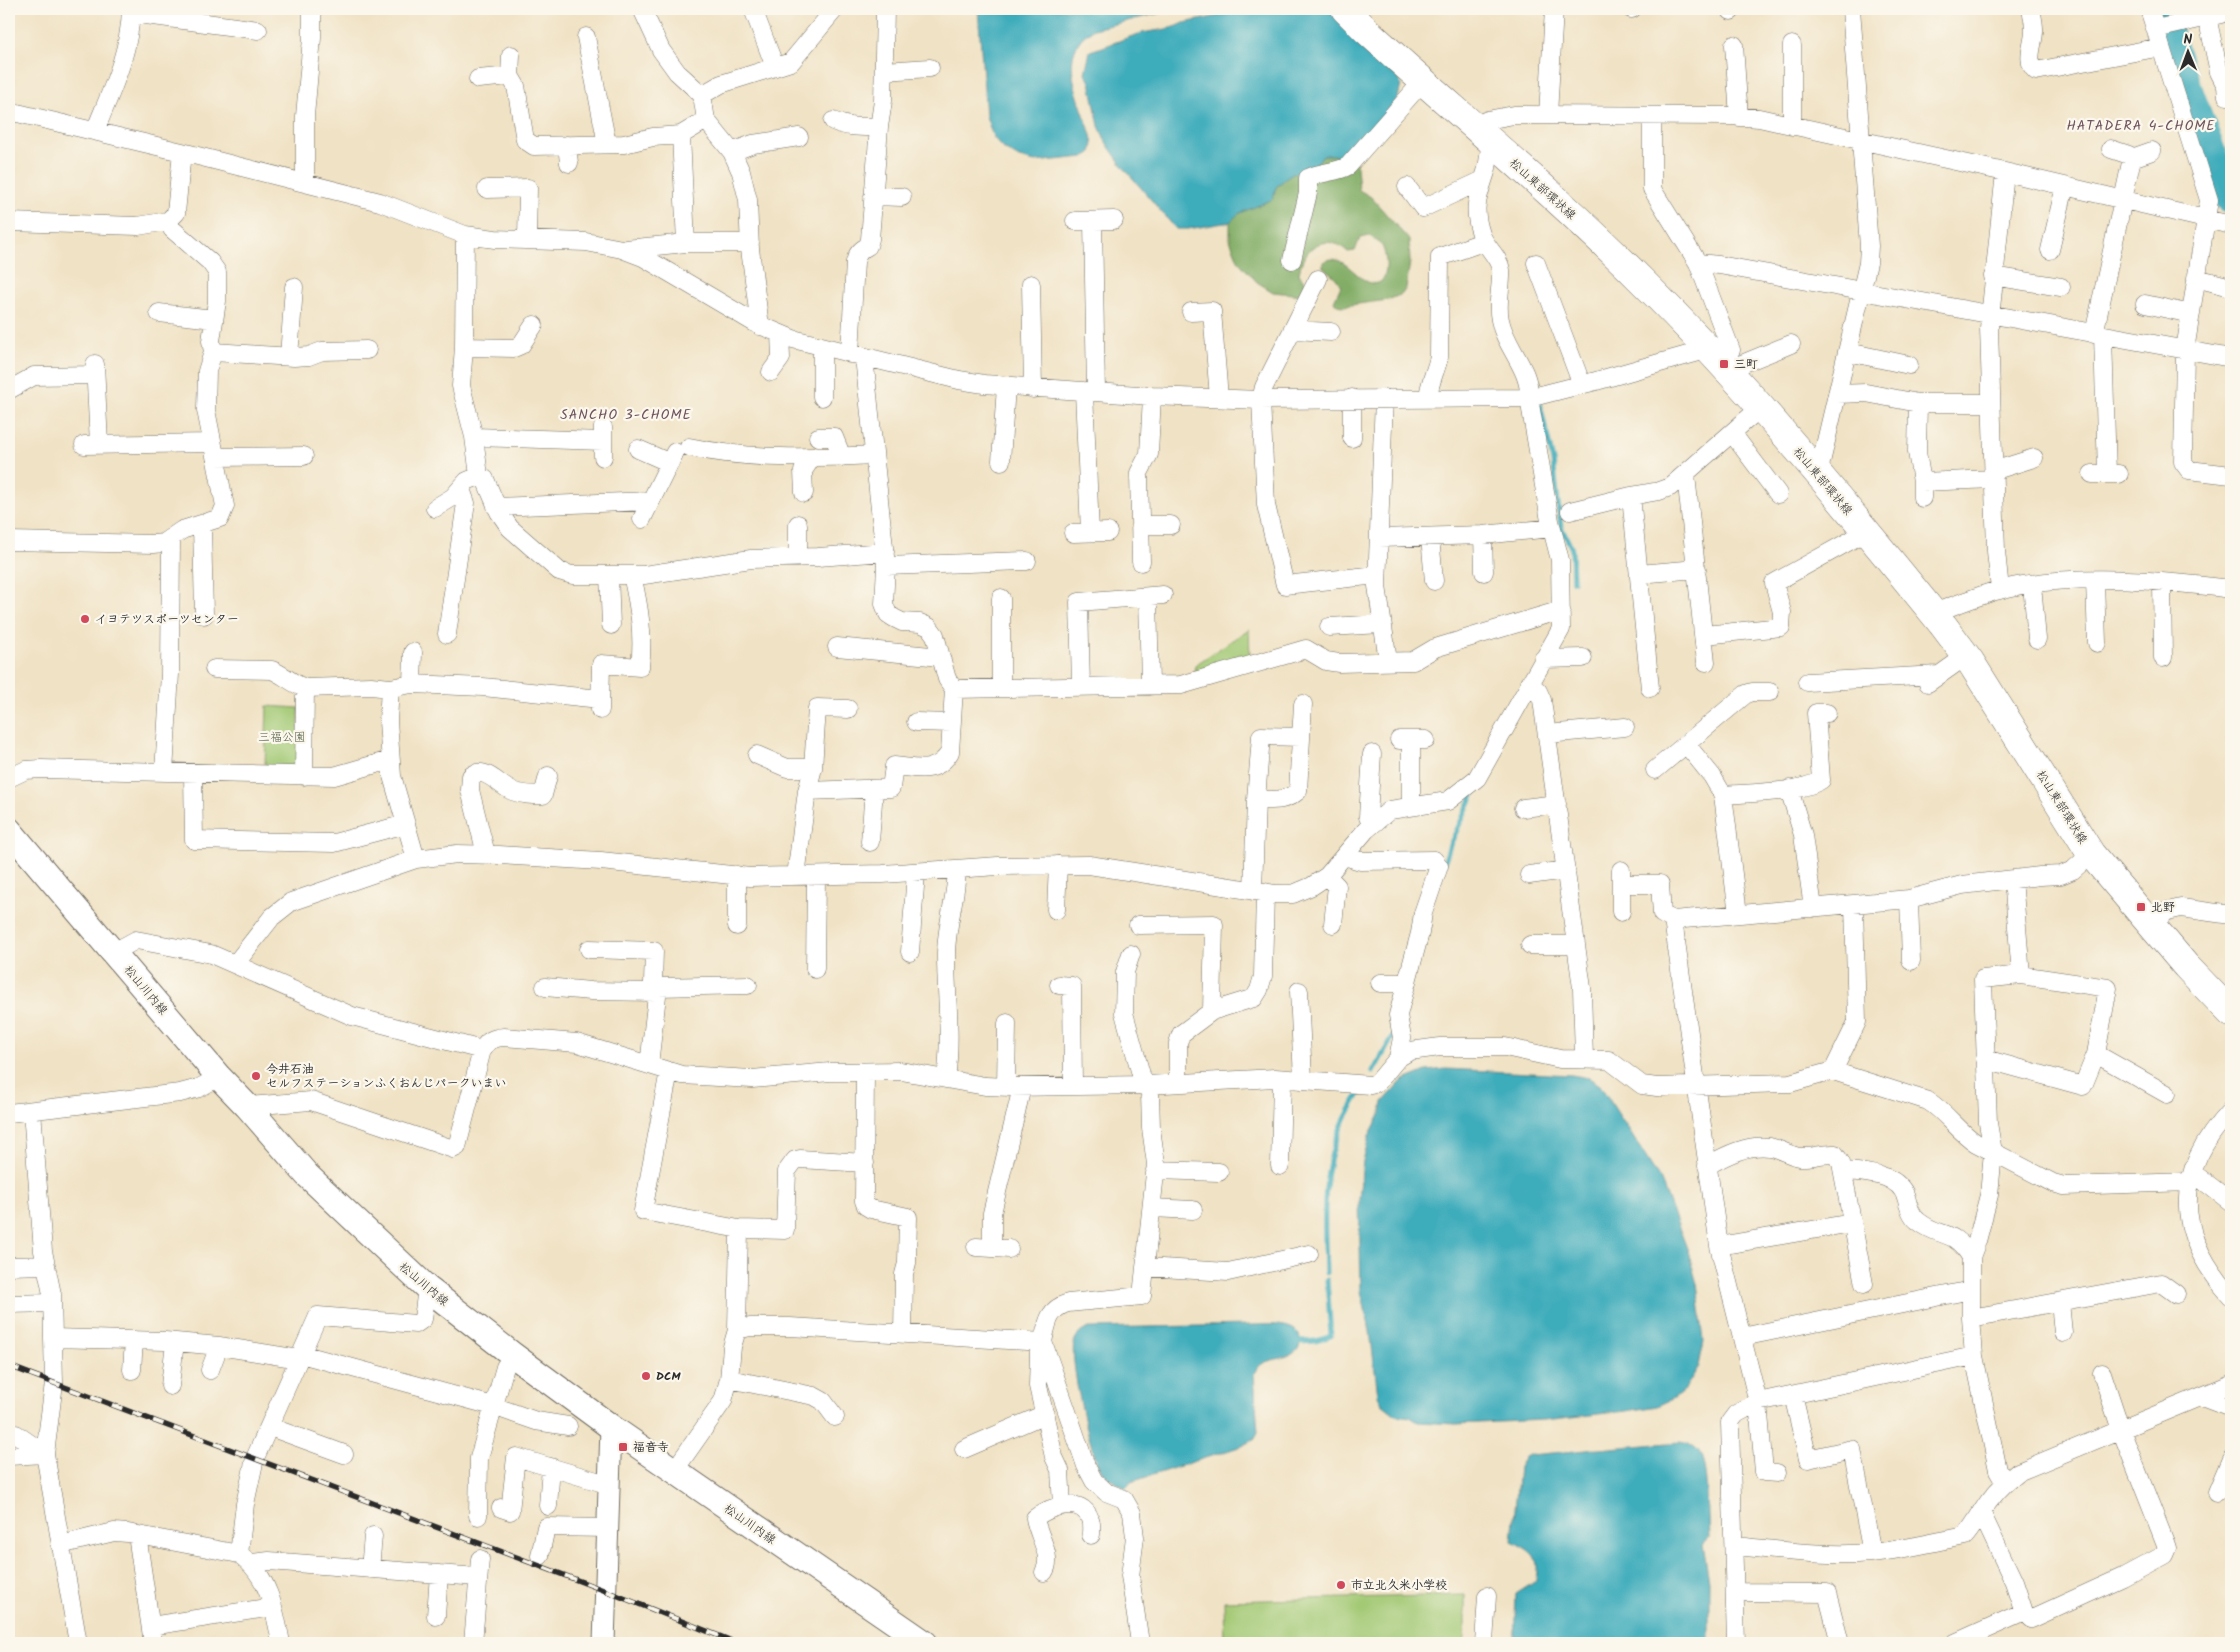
<svg xmlns="http://www.w3.org/2000/svg" width="2240" height="1652" font-family="Kalam,'Klee One',sans-serif">
<style>
.green{fill:#a3c974;stroke:#677a50}
.forest{fill:#82ad66;stroke:#566c48}
.water{fill:#3eacbb;stroke:#346c73}
.lines{fill:none;stroke-linecap:round;stroke-linejoin:round}
.stream{stroke:#3eacbb;stroke-width:5}
.river{stroke:#3eacbb;stroke-width:30}
.minor-casing{stroke:#706b61;stroke-width:19}
.tertiary-casing{stroke:#706b61;stroke-width:23}
.secondary-casing{stroke:#706b61;stroke-width:27}
.primary-casing{stroke:#706b61;stroke-width:29}
.minor{stroke:#fff;stroke-width:18}
.tertiary{stroke:#fff;stroke-width:21}
.secondary{stroke:#fff;stroke-width:25}
.primary{stroke:#fff;stroke-width:28}
.rail-casing{stroke:#2b2b2b;stroke-width:5.5}
.rail{stroke:#fbf7ec;stroke-width:4;stroke-dasharray:11;stroke-linecap:butt}
.poi-dot{fill:#d1495b;stroke:#fbf7ec;stroke-width:2}
.labels{text-anchor:middle;stroke-width:4.5;stroke-linejoin:round;paint-order:stroke}
.street-label{font-size:12px;fill:#2b2b2b;stroke:#fbf7ec}
.poi-label{font-size:12px;font-weight:bold;fill:#2b2b2b;stroke:#fbf7ec;text-anchor:start}
.park-label{font-size:12px;fill:#4f5a41;stroke:#fbf7ec}
.neighbourhood-label{font-size:14px;letter-spacing:1px;fill:#6f555e;stroke:#fbf7ec}
</style>
<rect width="100%" height="100%" fill="#fbf7ec"/>
<filter id="ink" filterUnits="userSpaceOnUse"><feTurbulence type="fractalNoise" baseFrequency=".02" numOctaves="2"/><feDisplacementMap in="SourceGraphic" scale="10" xChannelSelector="R" yChannelSelector="G"/><feConvolveMatrix kernelMatrix="1 2 1 2 8 2 1 2 1" color-interpolation-filters="sRGB"/></filter>
<filter id="wash" filterUnits="userSpaceOnUse"><feTurbulence type="fractalNoise" baseFrequency=".0096" numOctaves="4" result="noise"/><feDisplacementMap in="SourceGraphic" scale="20" xChannelSelector="R" yChannelSelector="G"/><feGaussianBlur stdDeviation="1.12" result="paint"/><feColorMatrix in="noise" values="0 0 0 0 0 0 0 0 0 0 0 0 0 0 0 0 0 1.4 0 .05"/><feComposite in="paint" operator="in"/></filter>
<g filter="url(#wash)">
<rect width="100%" height="100%" fill="#f0e2c4"/>
<path class="green" d="M 1249,629 L 1250,657 L 1194,672 L 1195,665 Z
M 267,706 L 299,708 L 299,766 L 265,766 Z
M 1465,1595 L 1465,1643 L 1225,1643 L 1224,1601 Z"/>
<path class="forest" d="M 1323,155 L 1352,155 L 1357,166 L 1359,190 L 1371,197 L 1409,240 L 1410,262 L 1406,288 L 1402,294 L 1388,300 L 1343,306 L 1337,305 L 1334,301 L 1341,286 L 1336,278 L 1323,267 L 1323,262 C 1344,248 1360,289 1378,283 C 1390,279 1387,251 1380,243 C 1378,241 1373,239 1370,236 L 1360,238 L 1355,251 L 1348,252 C 1326,231 1302,247 1299,274 L 1308,286 L 1302,295 L 1273,292 L 1257,282 L 1239,262 L 1230,240 L 1230,222 L 1238,214 L 1272,199 L 1276,187 L 1292,173 L 1311,169 Z"/>
<path class="water" d="M 978,9 L 1177,9 L 1094,29 C 1053,51 1081,101 1091,135 L 1093,144 L 1091,153 L 1084,157 L 1035,162 L 1019,158 L 1004,149 L 993,137 L 986,116 Z
M 1252,9 L 1330,9 L 1398,73 L 1401,85 L 1398,98 L 1352,155 L 1323,155 L 1312,170 L 1292,173 L 1276,187 L 1273,199 L 1238,214 L 1230,222 L 1188,229 L 1176,229 L 1123,167 L 1107,144 L 1099,126 L 1090,82 L 1085,73 L 1090,51 C 1108,46 1124,38 1142,33 C 1156,30 1171,30 1184,23 Z
M 1446,1069 L 1572,1075 L 1589,1078 L 1600,1085 L 1661,1181 L 1688,1251 L 1697,1284 L 1704,1341 L 1699,1366 L 1685,1389 L 1674,1398 L 1657,1406 L 1627,1411 L 1544,1420 L 1456,1424 L 1418,1422 L 1410,1417 L 1396,1415 L 1382,1404 L 1378,1395 L 1370,1331 L 1361,1291 L 1359,1199 L 1363,1161 L 1369,1136 L 1381,1113 L 1383,1102 L 1402,1081 L 1426,1071 Z
M 1251,1325 C 1265,1325 1298,1321 1300,1339 C 1300,1345 1299,1350 1294,1353 C 1281,1362 1261,1356 1254,1374 L 1258,1432 L 1254,1440 L 1242,1446 L 1131,1482 L 1126,1488 C 1118,1484 1108,1479 1103,1473 C 1091,1459 1069,1361 1074,1343 C 1076,1335 1081,1331 1089,1328 Z
M 1680,1442 C 1687,1443 1693,1445 1698,1450 C 1708,1461 1708,1520 1709,1538 L 1703,1544 L 1709,1581 L 1709,1643 L 1514,1643 L 1516,1594 L 1536,1581 C 1540,1555 1533,1552 1512,1541 L 1519,1467 L 1525,1457 L 1529,1455 Z"/>
<g class="lines">
<path class="stream" d="M 1540,405 L 1553,461 L 1561,527 L 1572,549 L 1573,581
M 1443,866 L 1450,845 L 1473,795
M 1373,1072 L 1395,1033
M 1326,1273 C 1325,1226 1320,1177 1339,1132 C 1344,1118 1353,1105 1361,1091
M 1300,1342 L 1316,1341 L 1331,1336 L 1327,1280"/>
<path class="river" d="M 2161,9 L 2179,66 L 2228,198 L 2231,199"/>
</g>
</g>
<g filter="url(#ink)">
<g class="lines">
<g class="minor-casing">
<path id="minor" d="M 642,9 L 661,50 L 677,72 L 702,95 L 706,120 L 732,152 L 741,172 L 748,200 L 750,249 L 760,326
M 753,9 L 775,67
M 1631,9 L 1632,9
M 2031,9 C 2032,15 2034,22 2034,29 C 2035,42 2024,61 2036,71 L 2161,47
M 2149,9 L 2209,200 L 2185,350 L 2183,462 L 2189,470 L 2231,475
M 1731,11 L 1731,9
M 131,13 L 258,30
M 2207,17 L 2219,72 L 2226,86 L 2227,96
M 2156,29 L 2221,14
M 586,37 L 607,144
M 1734,45 L 1739,117
M 511,55 L 510,76 L 516,86 L 525,140 L 534,146 L 624,144 L 653,137 L 681,135 L 706,120
M 884,71 L 930,68
M 478,79 L 510,76
M 702,95 L 721,84 L 791,62 L 835,9
M 9,111 L 182,152 L 380,202 L 465,235 L 495,239 L 586,242 L 622,249 L 643,257 L 755,323 L 793,339 L 959,380 L 984,384 L 1152,396 L 1261,400 L 1529,398 L 1596,381 L 1709,349
M 1548,115 L 1554,9
M 1652,116 L 1652,189 L 1698,263 L 1731,350 L 1720,362
M 833,121 C 848,128 862,127 879,127
M 1792,126 L 1792,45
M 1477,128 L 1487,120 L 1514,115 L 1733,116 L 1759,118 L 2005,172 L 2231,225
M 95,131 C 111,91 130,53 131,9
M 681,135 L 686,243
M 567,145 L 569,163
M 2111,149 L 2129,155 L 2132,158
M 732,152 L 753,144 L 799,137
M 305,182 L 305,116 L 312,38 L 312,9
M 1407,187 L 1423,208 L 1483,180
M 487,189 L 528,188 L 527,240
M 873,196 L 902,197
M 1075,221 L 1114,220
M 1093,221 L 1096,392
M 9,222 L 138,226 L 168,221 L 176,213 L 182,152
M 465,235 L 464,347 L 461,386 L 474,437 L 479,476
M 626,249 L 686,243 L 750,243
M 2050,250 L 2065,186
M 1292,260 L 1308,193 L 1308,178 C 1321,171 1336,173 1348,166 L 1423,81
M 1536,263 L 1582,385
M 1698,263 L 1719,265 L 2231,358
M 1993,276 L 2061,287
M 2196,278 L 2231,287
M 1318,279 L 1264,387 L 1261,400 L 1266,505 L 1285,585 L 1377,575
M 1031,284 L 1033,389
M 2145,304 L 2191,314
M 1191,312 L 1212,311 L 1219,398
M 159,313 L 214,319
M 1292,330 L 1331,332
M 2094,334 L 2132,158 L 2152,151
M 2103,335 L 2107,474
M 464,347 L 514,348 L 521,345 L 534,325
M 213,352 L 294,357 L 309,356 L 322,351 L 367,350
M 1848,352 L 1909,365
M 850,354 L 855,262 C 857,254 860,250 868,246 L 870,239 L 879,127 L 883,101 L 885,9
M 289,357 L 294,287
M 95,364 L 99,444
M 1727,370 L 1791,344
M 771,372 L 781,358 L 780,334
M 9,390 L 34,376 L 95,375
M 1084,392 L 1090,532
M 1837,394 L 1866,393 L 1918,403 L 1991,403
M 822,397 L 822,347
M 1352,398 L 1352,438
M 1384,398 L 1377,586 L 1388,661
M 1428,398 C 1429,383 1436,371 1439,357 L 1440,257 L 1483,242
M 1918,403 L 1917,452 L 1922,482 L 1922,498
M 603,427 L 603,457
M 1732,433 L 1778,494
M 474,437 L 603,441
M 818,437 L 834,437 L 842,457
M 84,445 L 212,443
M 689,447 C 749,460 813,458 874,455
M 638,449 L 670,463
M 215,457 L 304,456
M 1001,461 L 1006,386
M 1993,471 L 2034,458
M 2092,474 L 2119,474
M 1686,475 L 1706,662
M 1818,475 L 1868,263 L 1869,246 L 1851,9
M 1922,482 L 1993,479
M 804,493 L 803,471 L 811,459
M 1631,496 L 1650,688
M 496,507 L 650,501
M 435,508 L 453,497 L 467,481 L 479,476 L 485,479 L 499,512 L 510,528 L 559,571 L 572,575 L 644,575 L 751,559 L 818,557 L 885,552
M 1570,511 L 1631,496 L 1659,491 L 1670,487 L 1760,408
M 642,519 L 675,452
M 202,524 L 204,615
M 798,524 L 798,558
M 1140,525 L 1171,525
M 1073,533 L 1108,532
M 1483,535 L 1484,572
M 1430,537 L 1434,581
M 1379,538 L 1483,535 L 1552,528
M 9,541 L 154,544 L 163,543 L 182,530 L 220,518 L 225,506 L 206,410 L 207,371 L 213,352 L 211,341 L 217,301 L 217,272 L 210,262 L 172,229 L 168,221
M 1141,562 L 1139,473 L 1149,454 L 1152,396
M 886,566 L 1027,561
M 1639,574 L 1697,569
M 609,575 L 611,625
M 2095,580 L 2097,643
M 2162,583 L 2163,658
M 2032,585 L 2037,639
M 2000,590 L 1996,551 L 1989,328 L 2005,172
M 1148,597 L 1150,686
M 1001,598 L 1001,688
M 1934,613 C 1955,605 1977,596 1999,590 C 2070,572 2159,580 2231,589
M 1329,627 L 1382,624
M 447,634 L 466,503 L 461,489
M 1705,635 L 1781,627 L 1782,612 L 1774,583 L 1866,532
M 837,647 L 941,657
M 1543,659 L 1583,658
M 214,669 L 272,670 C 284,675 293,684 305,688 L 371,686 L 390,688 L 412,684 L 483,687 L 600,699
M 1807,682 L 1938,675
M 1529,683 L 1538,691 L 1542,700 L 1582,988 L 1584,1059
M 1928,683 L 1966,656
M 412,684 L 413,652
M 1081,687 L 1079,602 L 1163,595
M 390,688 L 388,721 L 392,776 L 416,859
M 954,689 L 1181,685 L 1306,649 L 1326,661 L 1339,663 L 1413,661 L 1435,648 L 1561,610
M 600,710 L 601,664 L 640,667 C 644,634 639,606 632,575
M 916,722 L 952,723
M 1547,734 L 1625,727
M 1399,740 L 1426,740
M 1411,740 L 1411,807
M 1686,744 L 1712,776 L 1723,795 L 1738,914
M 1372,754 L 1368,817 L 1372,825
M 757,755 L 787,768 L 813,768
M 1655,770 L 1746,694 L 1752,692 L 1770,692
M 164,772 L 170,674 L 171,538
M 193,773 L 194,840 L 334,843 L 406,824
M 304,776 L 305,688
M 9,778 L 26,770 L 41,769 L 334,776 L 390,760
M 1789,789 L 1803,835 L 1813,908
M 807,791 L 813,768 L 817,708 L 848,709
M 1723,795 C 1749,793 1800,793 1821,780 L 1816,713 L 1827,713
M 1256,800 C 1273,800 1285,802 1298,791 L 1303,704
M 1523,808 L 1557,804
M 870,842 L 874,789
M 486,854 L 470,790 L 471,776 C 485,765 499,786 512,791 C 522,795 532,795 543,795 L 548,776
M 1344,856 L 1360,861 L 1434,860 L 1439,866 L 1423,913 L 1420,933 L 1398,1015 L 1402,1038 L 1398,1058
M 1621,870 L 1621,912
M 1529,875 L 1566,870
M 796,876 L 807,791 L 891,788 L 894,766 C 917,768 936,775 950,752 L 954,689 L 947,679 L 935,635 L 929,627 L 920,623 L 902,622 L 894,618 L 888,614 L 884,604 L 886,566 L 864,357
M 1327,876 L 1337,886 L 1333,924
M 2013,879 L 2021,975
M 1621,884 L 1660,884 L 1662,914 L 1673,920
M 1253,891 L 1256,800 L 1261,736 L 1301,737
M 1909,899 L 1911,961
M 1056,910 L 1058,865
M 2150,923 L 2168,911 L 2181,908 L 2231,915
M 1138,925 L 1214,924 L 1212,1011
M 737,926 L 737,875
M 1530,945 L 1576,945
M 589,949 L 654,951 L 653,983 L 658,987 L 748,985
M 114,952 L 136,940 L 211,954 L 352,1016 L 482,1050
M 910,952 L 916,873
M 1131,954 L 1125,972 L 1124,1013 L 1142,1078 L 1150,1093 L 1151,1128 L 1156,1164 L 1142,1296 L 1068,1303 C 1048,1309 1047,1323 1043,1342 L 1086,1466 L 1094,1481 L 1106,1492 L 1124,1499 L 1132,1513 L 1135,1537 L 1130,1576 L 1140,1643
M 236,963 L 272,917 L 291,902 L 416,859 L 457,854 L 499,855 L 601,861 L 750,877 L 883,874 L 998,866 L 1089,865 L 1275,894 L 1293,894 L 1312,886 L 1327,876 L 1366,830 L 1390,810 L 1448,801 L 1477,778 L 1561,629 L 1560,560 L 1550,521 L 1529,398 C 1531,369 1505,347 1500,320 C 1496,303 1502,287 1501,270 C 1499,256 1485,247 1481,234 C 1472,207 1478,197 1486,172 C 1489,162 1489,151 1491,141
M 815,969 L 816,876
M 1380,983 L 1407,983
M 1059,985 L 1072,986 L 1073,1086
M 545,987 L 591,991 L 657,992
M 1299,991 L 1303,1080
M 2096,1054 L 2167,1094
M 1985,1059 L 2083,1086 L 2096,1054 L 2108,988 L 2021,975 L 1983,979 L 1988,1123 L 1993,1152 L 1989,1195 L 1977,1241 L 1971,1257 L 1971,1318 L 1974,1356 L 1998,1470 L 2005,1482
M 649,1065 L 658,987
M 669,1071 L 643,1211 L 739,1229 L 785,1230 L 787,1171 L 795,1160 L 800,1159 L 865,1163
M 1833,1071 L 1928,1101 C 1946,1112 1958,1131 1976,1143 L 2053,1183 L 2064,1186 L 2190,1182
M 865,1072 L 864,1201 L 866,1206 L 871,1209 L 908,1217 L 907,1263 L 904,1274 L 903,1334
M 946,1079 C 952,1035 946,998 946,955 C 946,926 956,899 957,870
M 1178,1083 L 1178,1043 L 1181,1034 L 1212,1011 L 1254,998 L 1259,990 L 1263,976 L 1265,892
M 1006,1087 L 1007,1023
M 247,1106 L 311,1101 L 453,1149 L 457,1147 L 482,1050 C 488,1040 493,1038 504,1037 L 577,1043 L 682,1075 L 752,1079 L 830,1072 L 901,1071 L 985,1086 L 1011,1087 L 1146,1085 L 1275,1078 L 1371,1085 L 1378,1082 L 1398,1058 L 1410,1051 L 1440,1047 L 1505,1047 L 1560,1059 L 1609,1060 L 1642,1085 L 1657,1087 L 1790,1083 L 1833,1071 L 1857,1022 L 1854,904
M 2231,1110 C 2173,1172 2174,1233 2231,1296
M 32,1111 L 43,1251 L 52,1294 L 54,1383 L 45,1454 L 78,1643
M 9,1113 L 180,1093 L 199,1088 L 219,1077
M 1280,1166 L 1282,1079
M 1707,1166 C 1726,1155 1748,1144 1770,1147 C 1780,1149 1791,1156 1800,1157 C 1811,1158 1823,1153 1835,1154 L 1841,1163 L 1864,1284
M 1155,1170 L 1219,1172
M 1843,1170 C 1866,1174 1897,1172 1906,1197 C 1908,1205 1911,1216 1918,1221 C 1940,1239 1952,1227 1971,1257
M 2193,1173 L 2231,1202
M 1152,1208 L 1193,1210
M 1719,1246 L 1852,1223
M 976,1247 L 1009,1249
M 992,1248 L 992,1213 L 1022,1087
M 9,1266 L 46,1265
M 1145,1267 L 1228,1272 L 1309,1254
M 2060,1302 L 2063,1333
M 9,1304 L 52,1303
M 1971,1318 L 2161,1283 L 2176,1294
M 737,1330 L 750,1327 L 790,1327 L 1043,1342 L 1039,1352 L 1038,1386 L 1054,1457 L 1060,1470 L 1062,1506
M 1742,1337 L 1971,1290
M 53,1338 L 165,1341 L 219,1346 L 299,1359
M 301,1354 L 493,1406 L 536,1421 L 568,1426
M 132,1370 L 134,1340
M 210,1370 L 219,1346
M 729,1379 L 814,1396 L 823,1401 L 835,1417
M 170,1386 L 175,1342
M 1793,1395 L 1808,1459 L 1852,1449 L 1872,1553
M 2202,1397 L 2231,1408
M 270,1427 L 344,1454
M 964,1449 L 1045,1414
M 9,1456 L 45,1454 L 16,1434
M 674,1471 L 723,1401 L 729,1379 L 732,1347 L 737,1330 L 739,1229
M 1777,1473 L 1764,1472 L 1758,1402 L 1974,1356
M 2217,1492 L 2231,1459
M 548,1506 L 551,1467
M 501,1508 L 510,1511 L 516,1457 L 610,1485
M 1981,1512 L 2014,1582 L 2024,1612 L 2031,1619 L 2123,1577 L 2164,1555 L 2167,1548 L 2165,1542 L 2121,1430 L 2102,1373
M 478,1516 L 479,1458 L 505,1367 L 513,1355
M 137,1535 L 153,1643
M 60,1545 L 114,1532 L 128,1533 L 239,1554
M 1734,1546 C 1779,1550 1825,1557 1871,1553 C 1903,1550 1934,1542 1965,1536 C 1972,1528 1975,1522 1981,1513 C 1990,1498 2004,1483 2018,1472 L 2231,1384
M 540,1556 L 546,1527 L 608,1528
M 252,1563 L 269,1561 L 478,1577
M 370,1569 L 373,1536
M 1044,1572 C 1054,1557 1037,1534 1035,1518 C 1049,1507 1082,1495 1090,1519 C 1092,1524 1091,1530 1091,1535
M 1735,1592 L 1827,1593 L 1840,1643
M 436,1616 L 439,1574
M 151,1626 L 273,1607
M 281,1643 C 275,1610 268,1574 239,1554 L 245,1504 L 255,1458 L 318,1316 L 416,1324 L 423,1319 L 427,1288
M 473,1643 L 480,1559
M 1484,1643 L 1487,1596
M 1736,1643 L 1730,1422 L 1736,1414 L 1758,1402 L 1719,1246 L 1673,920 L 1909,899 L 1962,885 L 2040,876 L 2061,875 L 2073,870 L 2091,854
M 1955,1643 L 2024,1612"/>
</g>
<g class="tertiary-casing">
<path id="tertiary" d="M 604,1643 L 611,1427"/>
</g>
<g class="secondary-casing">
<path id="secondary" d="M 9,830 L 219,1077 L 247,1106 L 307,1175 L 427,1288 L 513,1355 L 611,1427 L 925,1643"/>
</g>
<g class="primary-casing">
<path id="primary" d="M 1345,9 L 1367,31 C 1457,113 1552,191 1638,277 C 1748,385 1846,506 1943,625 L 1970,661 L 2091,854 L 2186,966 L 2231,1013"/>
</g>
<use href="#minor" class="minor"/>
<use href="#tertiary" class="tertiary"/>
<use href="#secondary" class="secondary"/>
<use href="#primary" class="primary"/>
<g class="rail-casing">
<path id="rail" d="M 9,1366 L 606,1591 L 737,1643"/>
</g>
<use href="#rail" class="rail"/>
</g>
</g>
<g class="poi-dot">
<rect x="1719" y="359" width="10" height="10" rx="2.5"/>
<circle cx="85" cy="619" r="5"/>
<rect x="2136" y="902" width="10" height="10" rx="2.5"/>
<circle cx="256" cy="1076" r="5"/>
<circle cx="646" cy="1376" r="5"/>
<rect x="618" y="1442" width="10" height="10" rx="2.5"/>
<circle cx="1341" cy="1585" r="5"/>
</g>
<g class="labels">
<g class="street-label">
<text transform="translate(1543 189) rotate(42)" y="4">松山東部環状線</text>
<text transform="translate(1823 481) rotate(50)" y="4">松山東部環状線</text>
<text transform="translate(2062 807) rotate(58)" y="4">松山東部環状線</text>
<text transform="translate(146 990) rotate(50)" y="4">松山川内線</text>
<text transform="translate(424 1284) rotate(40)" y="4">松山川内線</text>
<text transform="translate(750 1524) rotate(35)" y="4">松山川内線</text>
</g>
<g class="poi-label">
<text x="1734" y="368">三町</text>
<text x="95" y="623">イヨテツスポーツセンター</text>
<text x="2151" y="911">北野</text>
<text x="266" y="1073">今井石油<tspan x="266" dy="14">セルフステーションふくおんじパークいまい</tspan></text>
<text x="656" y="1380">DCM</text>
<text x="633" y="1451">福音寺</text>
<text x="1351" y="1589">市立北久米小学校</text>
</g>
<g class="park-label">
<text x="282" y="741">三福公園</text>
</g>
<g class="neighbourhood-label">
<text x="2141" y="130">HATADERA 4-CHOME</text>
<text x="626" y="419">SANCHO 3-CHOME</text>
</g>
</g>
<rect width="2240" height="1652" fill="none" stroke="#fbf7ec" stroke-width="30"/>
<g transform="translate(2188 52) rotate(359)" stroke="#fbf7ec" stroke-width="4" paint-order="stroke">
<path d="M0-4L9 19L0 12L-9 19Z" fill="#2b2b2b"/>
<text y="-8" font-size="14" font-weight="bold" text-anchor="middle" fill="#2b2b2b">N</text>
</g>
</svg>
